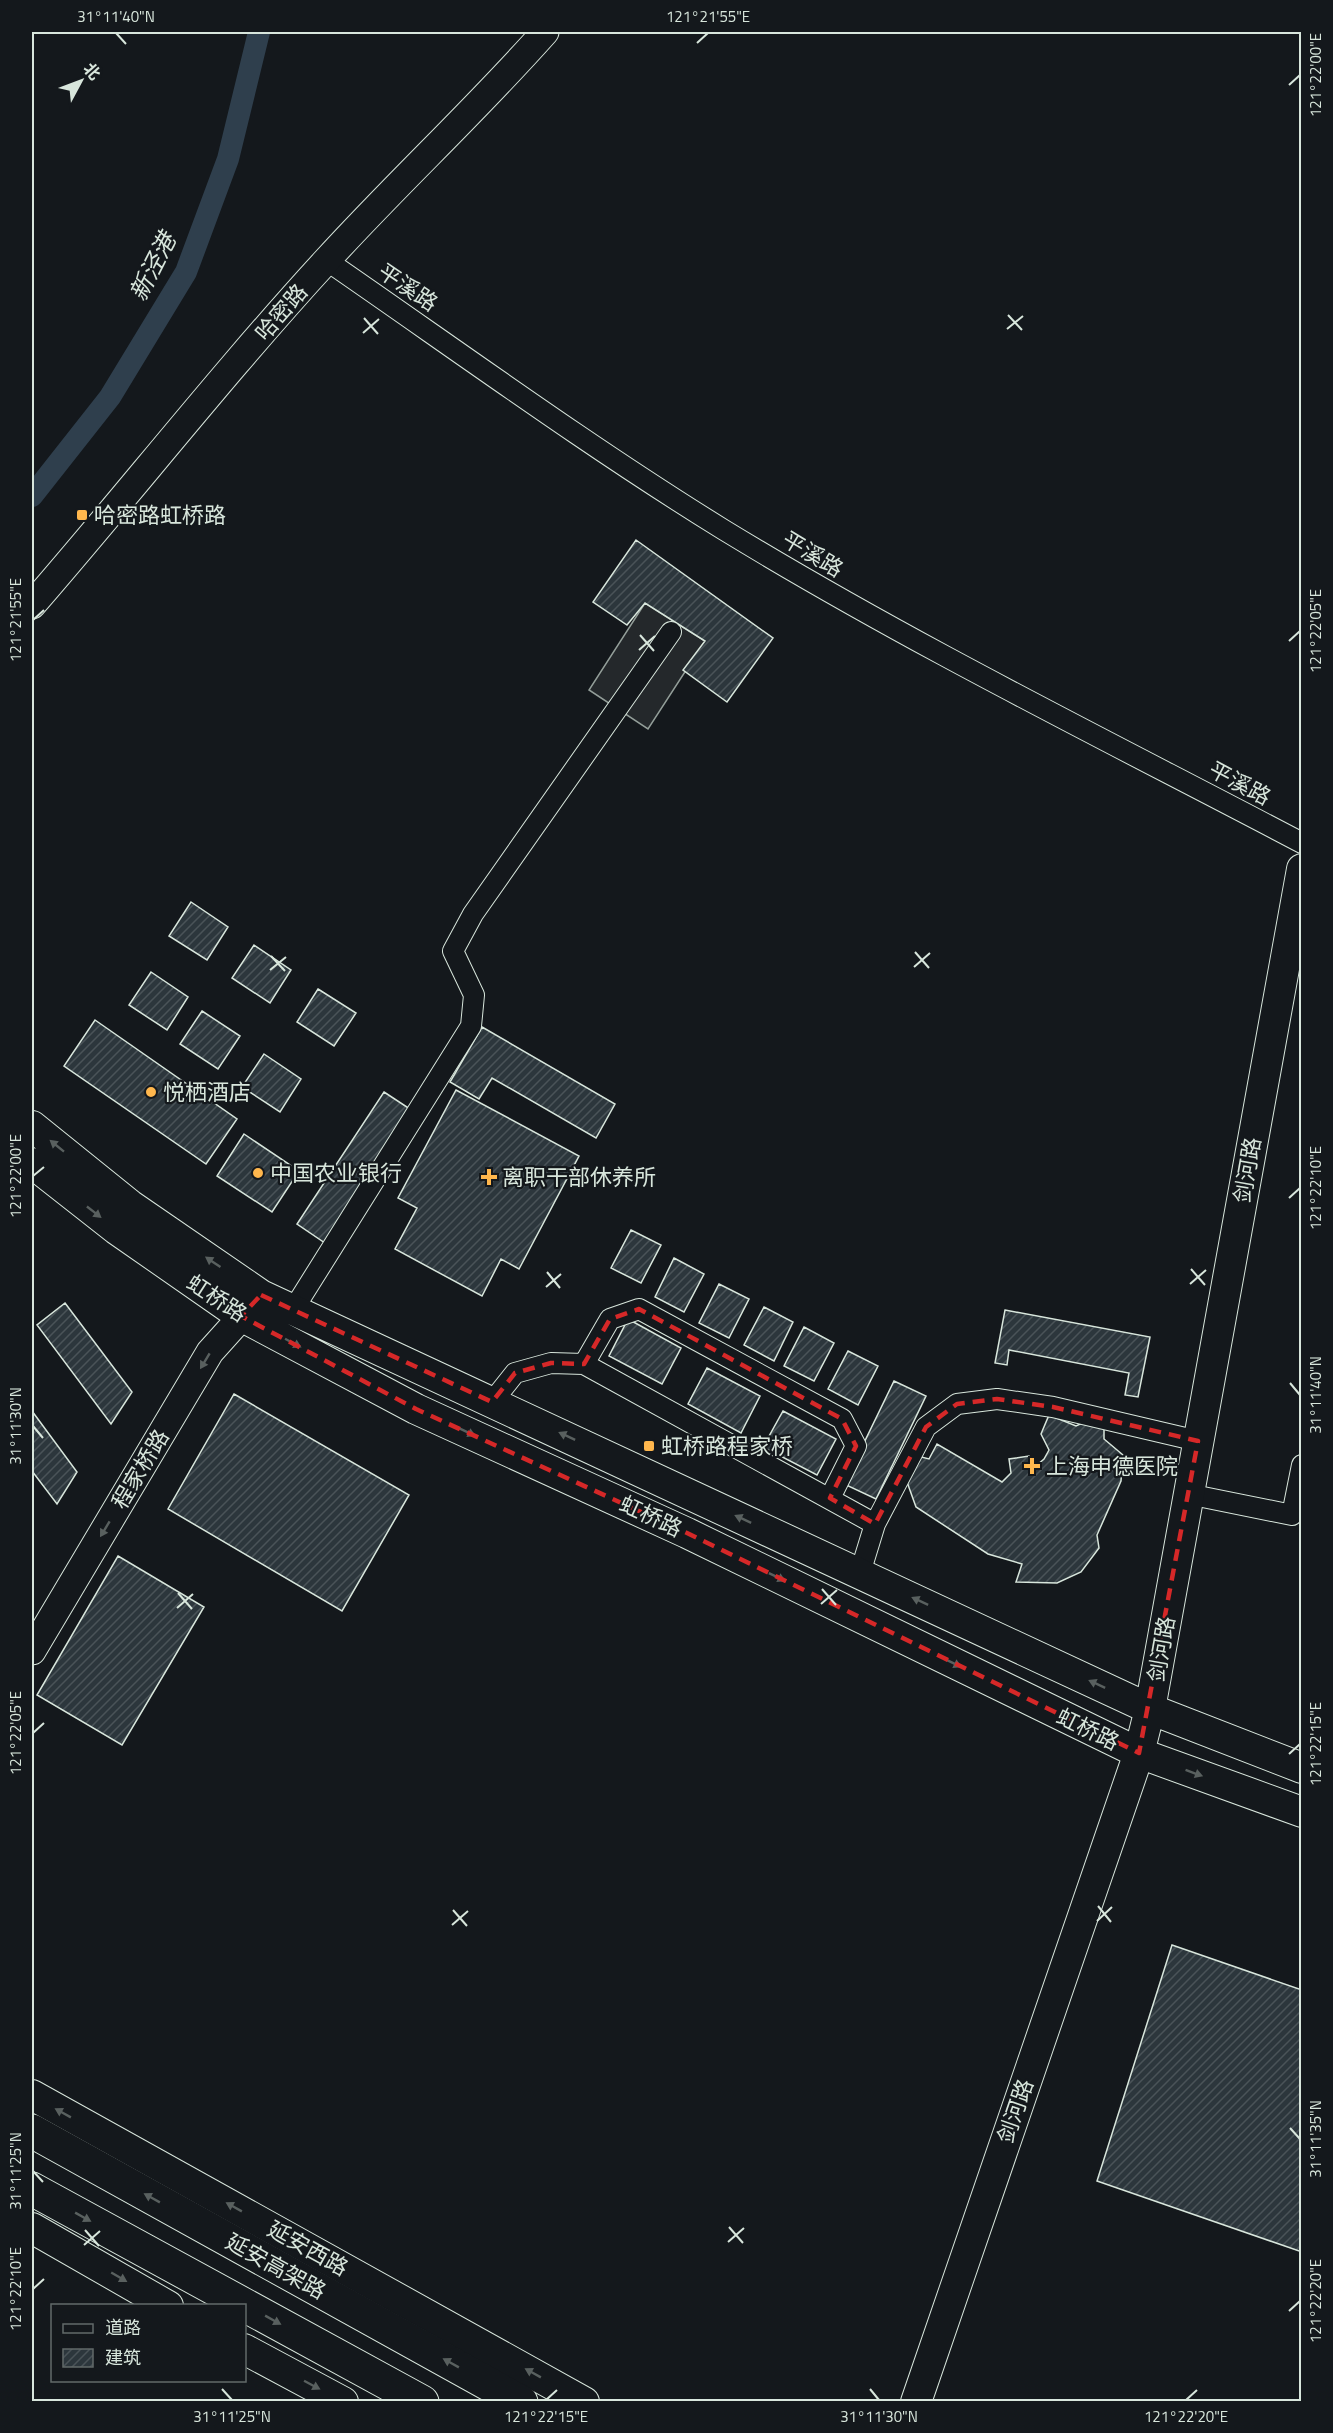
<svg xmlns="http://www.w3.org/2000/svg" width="1333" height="2433" font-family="'Titillium Web','Noto Sans SC',sans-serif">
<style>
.parking{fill:#24282b;stroke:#939e99;stroke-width:1.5}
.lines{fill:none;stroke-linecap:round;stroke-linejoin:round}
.canal{stroke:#2f3f4d;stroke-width:22}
.building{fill:url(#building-hatch);stroke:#d8e6dc;stroke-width:1.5}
.street-casing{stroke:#d8e6dc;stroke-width:22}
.secondary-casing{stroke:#d8e6dc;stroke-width:29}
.primary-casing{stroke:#d8e6dc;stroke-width:32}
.highway-casing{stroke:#d8e6dc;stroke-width:35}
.street{stroke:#14181c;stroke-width:20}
.secondary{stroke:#14181c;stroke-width:27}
.primary{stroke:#14181c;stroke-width:30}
.highway{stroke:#14181c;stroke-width:33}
.oneway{fill:#59605f}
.marked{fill:none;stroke:#d62828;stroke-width:4.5;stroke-dasharray:12 8;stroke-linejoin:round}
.ticks{fill:none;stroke:#d8e6dc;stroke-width:2}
.poi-dot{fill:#ffb74d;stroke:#14181c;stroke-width:2}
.labels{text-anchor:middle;stroke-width:4.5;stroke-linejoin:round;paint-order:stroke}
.street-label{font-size:22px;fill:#d8e6dc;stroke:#14181c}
.poi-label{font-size:22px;fill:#d8e6dc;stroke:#14181c;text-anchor:start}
.water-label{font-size:24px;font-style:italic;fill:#d8e6dc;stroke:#14181c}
.neatline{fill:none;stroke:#d8e6dc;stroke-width:2}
.ticks-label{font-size:15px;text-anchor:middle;fill:#d8e6dc}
</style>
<defs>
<pattern id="building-hatch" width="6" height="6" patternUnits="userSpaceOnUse" patternTransform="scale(1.5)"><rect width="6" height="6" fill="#2c363c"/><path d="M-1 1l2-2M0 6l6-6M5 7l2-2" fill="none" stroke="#4a5358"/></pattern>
</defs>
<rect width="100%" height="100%" fill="#14181c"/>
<path class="parking" d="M 645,603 L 705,641 L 648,729 L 589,690 Z"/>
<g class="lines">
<path class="canal" d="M 32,496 L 110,397 L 186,272 L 228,159 L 259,32"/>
</g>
<path class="building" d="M 636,540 L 773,638 L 727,702 L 683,670 L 705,641 L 645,603 L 627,625 L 593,602 Z
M 191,902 L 228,927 L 207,960 L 169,936 Z
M 254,945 L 291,970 L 270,1003 L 232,978 Z
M 151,972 L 188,997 L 167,1030 L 129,1005 Z
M 318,989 L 356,1013 L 334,1046 L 297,1022 Z
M 202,1011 L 240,1036 L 218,1069 L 180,1044 Z
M 95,1020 L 237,1119 L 206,1164 L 64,1066 Z
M 482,1027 L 615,1104 L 596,1138 L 492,1078 L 479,1099 L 450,1082 Z
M 264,1054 L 301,1079 L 280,1112 L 242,1087 Z
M 456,1090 L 579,1156 L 519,1269 L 501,1259 L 482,1296 L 395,1249 L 417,1208 L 398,1198 Z
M 384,1092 L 413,1111 L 325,1243 L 297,1224 Z
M 244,1134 L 299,1171 L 272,1212 L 217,1176 Z
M 631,1230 L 661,1245 L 641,1283 L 611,1268 Z
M 674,1258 L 704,1274 L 684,1312 L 655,1297 Z
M 719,1284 L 749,1299 L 729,1338 L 699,1323 Z
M 65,1303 L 132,1392 L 111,1424 L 37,1325 Z
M 764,1307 L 793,1322 L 774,1361 L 744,1345 Z
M 1005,1310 L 1150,1337 L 1138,1397 L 1125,1395 L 1129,1373 L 1009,1350 L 1007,1365 L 995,1363 Z
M 628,1319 L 681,1348 L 662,1384 L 609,1356 Z
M 804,1327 L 834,1343 L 814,1381 L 784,1366 Z
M 848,1351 L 878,1366 L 858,1405 L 828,1389 Z
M 707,1368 L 760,1396 L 741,1433 L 688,1404 Z
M 894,1381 L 926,1396 L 876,1499 L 844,1484 Z
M 234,1394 L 409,1495 L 342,1611 L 168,1509 Z
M 32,1411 L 77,1472 L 57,1504 L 32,1471 Z
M 783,1411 L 836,1439 L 817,1475 L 763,1447 Z
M 1049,1415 L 1076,1426 L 1089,1420 L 1104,1427 L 1104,1439 L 1123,1455 L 1121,1481 L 1097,1535 L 1099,1548 L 1081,1572 L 1057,1583 L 1016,1582 L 1022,1564 L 988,1554 L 916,1507 L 907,1482 L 913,1455 L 929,1459 L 937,1444 L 1002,1482 L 1011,1473 L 1009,1459 L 1029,1456 L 1036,1466 L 1044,1459 L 1049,1450 L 1041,1434 Z
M 118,1556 L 204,1607 L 122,1745 L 37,1695 Z
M 1172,1945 L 1302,1990 L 1302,2252 L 1097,2181 Z"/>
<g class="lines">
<g class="street-casing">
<path id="street" d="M 326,260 C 458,351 588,446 724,530 C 911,644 1108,741 1302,843
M 293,1310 L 471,1026 L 474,995 L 453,951 L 473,914 L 671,632
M 584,1364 L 610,1319 L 639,1309 L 842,1419 L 856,1446 L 830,1498
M 492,1402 L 515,1373 L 551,1363 L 584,1364 L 875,1524
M 1188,1494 L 1292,1515 L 1302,1465
M 860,1573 L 875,1524 L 926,1427 L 957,1404 L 997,1399 L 1053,1407 L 1198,1441"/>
</g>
<g class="secondary-casing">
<path id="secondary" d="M 32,605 C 131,491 224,372 326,261 C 397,183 475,111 545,32
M 32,1651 L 210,1352 L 255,1302"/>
</g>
<g class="primary-casing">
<path id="primary" d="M 32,1126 L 130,1205 L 261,1295 L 1150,1709 L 1302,1768
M 32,1163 L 116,1229 L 241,1316 L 416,1409 L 687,1533 L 1139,1753 L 1302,1812
M 32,2095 L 584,2402
M 32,2228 L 168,2306
M 244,2349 L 343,2402
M 916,2402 L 1139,1753 L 1150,1709 L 1302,869"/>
</g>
<g class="highway-casing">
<path id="highway" d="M 32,2131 L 521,2402
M 32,2189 L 422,2402"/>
</g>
<use href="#street" class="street"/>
<use href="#secondary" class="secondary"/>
<use href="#primary" class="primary"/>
<use href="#highway" class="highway"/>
</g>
<defs><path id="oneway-solid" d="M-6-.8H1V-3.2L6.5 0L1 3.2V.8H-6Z" transform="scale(1.5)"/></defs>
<g class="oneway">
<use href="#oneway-solid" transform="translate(57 1146) rotate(-141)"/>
<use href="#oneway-solid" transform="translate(94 1212) rotate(38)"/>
<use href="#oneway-solid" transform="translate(213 1262) rotate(-146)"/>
<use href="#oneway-solid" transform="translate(293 1343) rotate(28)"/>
<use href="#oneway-solid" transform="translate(205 1361) rotate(121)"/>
<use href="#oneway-solid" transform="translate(467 1432) rotate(25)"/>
<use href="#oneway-solid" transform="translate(567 1436) rotate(-155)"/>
<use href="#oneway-solid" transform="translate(743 1519) rotate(-155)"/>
<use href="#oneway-solid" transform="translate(105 1529) rotate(121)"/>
<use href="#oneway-solid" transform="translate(777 1577) rotate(26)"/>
<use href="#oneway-solid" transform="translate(920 1601) rotate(-155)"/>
<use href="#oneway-solid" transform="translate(953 1663) rotate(26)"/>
<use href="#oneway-solid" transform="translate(1097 1684) rotate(-155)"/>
<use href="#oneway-solid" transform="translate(1194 1773) rotate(20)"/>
<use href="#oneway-solid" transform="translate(63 2113) rotate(-151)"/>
<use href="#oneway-solid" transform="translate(152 2198) rotate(-151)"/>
<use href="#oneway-solid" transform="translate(234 2207) rotate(-151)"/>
<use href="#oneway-solid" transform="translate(83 2217) rotate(29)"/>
<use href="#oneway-solid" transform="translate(119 2277) rotate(30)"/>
<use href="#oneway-solid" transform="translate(273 2320) rotate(29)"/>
<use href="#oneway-solid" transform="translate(451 2363) rotate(-151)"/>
<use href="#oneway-solid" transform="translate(533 2373) rotate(-151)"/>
<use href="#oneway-solid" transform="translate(312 2385) rotate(28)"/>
</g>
<path class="marked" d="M 261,1295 L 492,1402 L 515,1373 L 551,1363 L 584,1364 L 610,1319 L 639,1309 L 842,1419 L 856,1446 L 830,1498 L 875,1524 L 926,1427 L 957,1404 L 997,1399 L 1053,1407 L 1198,1441 L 1139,1753 L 687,1533 L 416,1409 L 241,1316 Z"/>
<path class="ticks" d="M 116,33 L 126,44M 697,43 L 708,33M 1289,85 L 1300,75M 1008,315 L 1022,330M 364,318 L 378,334M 1007,329 L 1023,316M 363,333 L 379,319M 33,620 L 44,610M 640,635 L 654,651M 1289,641 L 1300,631M 639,650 L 655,636M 915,952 L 929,968M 271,956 L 285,971M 914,967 L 930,953M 270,970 L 286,957M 33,1176 L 44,1167M 1289,1198 L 1300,1188M 1191,1269 L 1205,1285M 547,1272 L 560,1288M 1190,1284 L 1206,1270M 546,1287 L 561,1274M 1290,1383 L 1300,1395M 33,1426 L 43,1438M 822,1589 L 836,1605M 178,1593 L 192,1609M 821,1604 L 837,1590M 177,1608 L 193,1594M 33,1733 L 44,1723M 1289,1754 L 1300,1744M 1098,1906 L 1111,1922M 453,1910 L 467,1926M 1097,1921 L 1112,1907M 452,1925 L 468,1911M 1290,2128 L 1300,2139M 33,2171 L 43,2182M 729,2227 L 743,2243M 85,2230 L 99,2246M 728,2242 L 744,2228M 84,2245 L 100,2231M 33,2289 L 44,2279M 1289,2311 L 1300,2301M 222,2389 L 232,2400M 870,2389 L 879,2400M 546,2400 L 557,2390M 1186,2400 L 1197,2390"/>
<g class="poi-dot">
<rect x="76" y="509" width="12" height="12" rx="3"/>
<circle cx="151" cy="1092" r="6"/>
<circle cx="258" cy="1173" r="6"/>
<path d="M486 1168h6v6h6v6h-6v6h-6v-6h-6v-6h6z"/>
<rect x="643" y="1440" width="12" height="12" rx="3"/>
<path d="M1029 1457h6v6h6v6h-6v6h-6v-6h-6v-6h6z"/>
</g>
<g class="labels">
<g class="street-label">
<text transform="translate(408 287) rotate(34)" y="8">平溪路</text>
<text transform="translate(281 312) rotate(-49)" y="8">哈密路</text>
<text transform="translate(813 554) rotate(31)" y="8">平溪路</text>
<text transform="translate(1240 783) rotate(28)" y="8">平溪路</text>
<text transform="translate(1247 1170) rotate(-80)" y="8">剑河路</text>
<text transform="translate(217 1298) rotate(33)" y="8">虹桥路</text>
<text transform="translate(140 1469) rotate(-59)" y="8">程家桥路</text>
<text transform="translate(651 1516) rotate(25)" y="8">虹桥路</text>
<text transform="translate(1161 1649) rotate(-80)" y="8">剑河路</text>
<text transform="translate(1088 1729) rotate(26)" y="8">虹桥路</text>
<text transform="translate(1015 2111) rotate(-71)" y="8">剑河路</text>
<text transform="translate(308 2248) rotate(29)" y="8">延安西路</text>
<text transform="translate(276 2266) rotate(29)" y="8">延安高架路</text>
</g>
<g class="poi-label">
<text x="94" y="523">哈密路虹桥路</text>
<text x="163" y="1100">悦栖酒店</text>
<text x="270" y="1181">中国农业银行</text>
<text x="502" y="1185">离职干部休养所</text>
<text x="661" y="1454">虹桥路程家桥</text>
<text x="1046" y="1474">上海申德医院</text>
</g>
<g class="water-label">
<text transform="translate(153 267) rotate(-63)" y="8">新泾港</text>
</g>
</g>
<rect width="1333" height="2433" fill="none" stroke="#14181c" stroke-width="66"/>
<rect x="51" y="2304" width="195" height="78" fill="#14181c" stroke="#626a69" stroke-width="1.5"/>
<rect x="63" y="2324" width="30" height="9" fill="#14181c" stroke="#626a69" stroke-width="1.5"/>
<text x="105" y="2334" font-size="18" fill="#d8e6dc">道路</text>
<rect x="63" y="2349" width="30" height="18" fill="url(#building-hatch)" stroke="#626a69" stroke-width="1.5"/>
<text x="105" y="2364" font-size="18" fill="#d8e6dc">建筑</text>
<g transform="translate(81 81) rotate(49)" stroke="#14181c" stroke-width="4.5" paint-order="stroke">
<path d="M0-4.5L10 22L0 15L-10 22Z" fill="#d8e6dc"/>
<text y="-9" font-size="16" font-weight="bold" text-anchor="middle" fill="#d8e6dc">北</text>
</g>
<rect x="33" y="33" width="1267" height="2367" class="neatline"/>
<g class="ticks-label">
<text x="116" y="22">31°11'40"N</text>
<text x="708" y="22">121°21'55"E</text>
<text transform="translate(1316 75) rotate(-90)" y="5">121°22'00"E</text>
<text transform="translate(16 620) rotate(-90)" y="5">121°21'55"E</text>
<text transform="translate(1316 631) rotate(-90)" y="5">121°22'05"E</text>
<text transform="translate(16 1176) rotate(-90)" y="5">121°22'00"E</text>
<text transform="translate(1316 1188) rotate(-90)" y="5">121°22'10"E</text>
<text transform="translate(1316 1395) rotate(-90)" y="5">31°11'40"N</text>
<text transform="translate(16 1426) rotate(-90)" y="5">31°11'30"N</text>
<text transform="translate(16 1733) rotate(-90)" y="5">121°22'05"E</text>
<text transform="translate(1316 1744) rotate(-90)" y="5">121°22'15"E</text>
<text transform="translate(1316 2139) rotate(-90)" y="5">31°11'35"N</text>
<text transform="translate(16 2171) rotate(-90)" y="5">31°11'25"N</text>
<text transform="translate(16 2289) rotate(-90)" y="5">121°22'10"E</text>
<text transform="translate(1316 2301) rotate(-90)" y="5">121°22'20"E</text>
<text x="232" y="2422">31°11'25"N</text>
<text x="546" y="2422">121°22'15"E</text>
<text x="879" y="2422">31°11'30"N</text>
<text x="1186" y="2422">121°22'20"E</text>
</g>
</svg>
